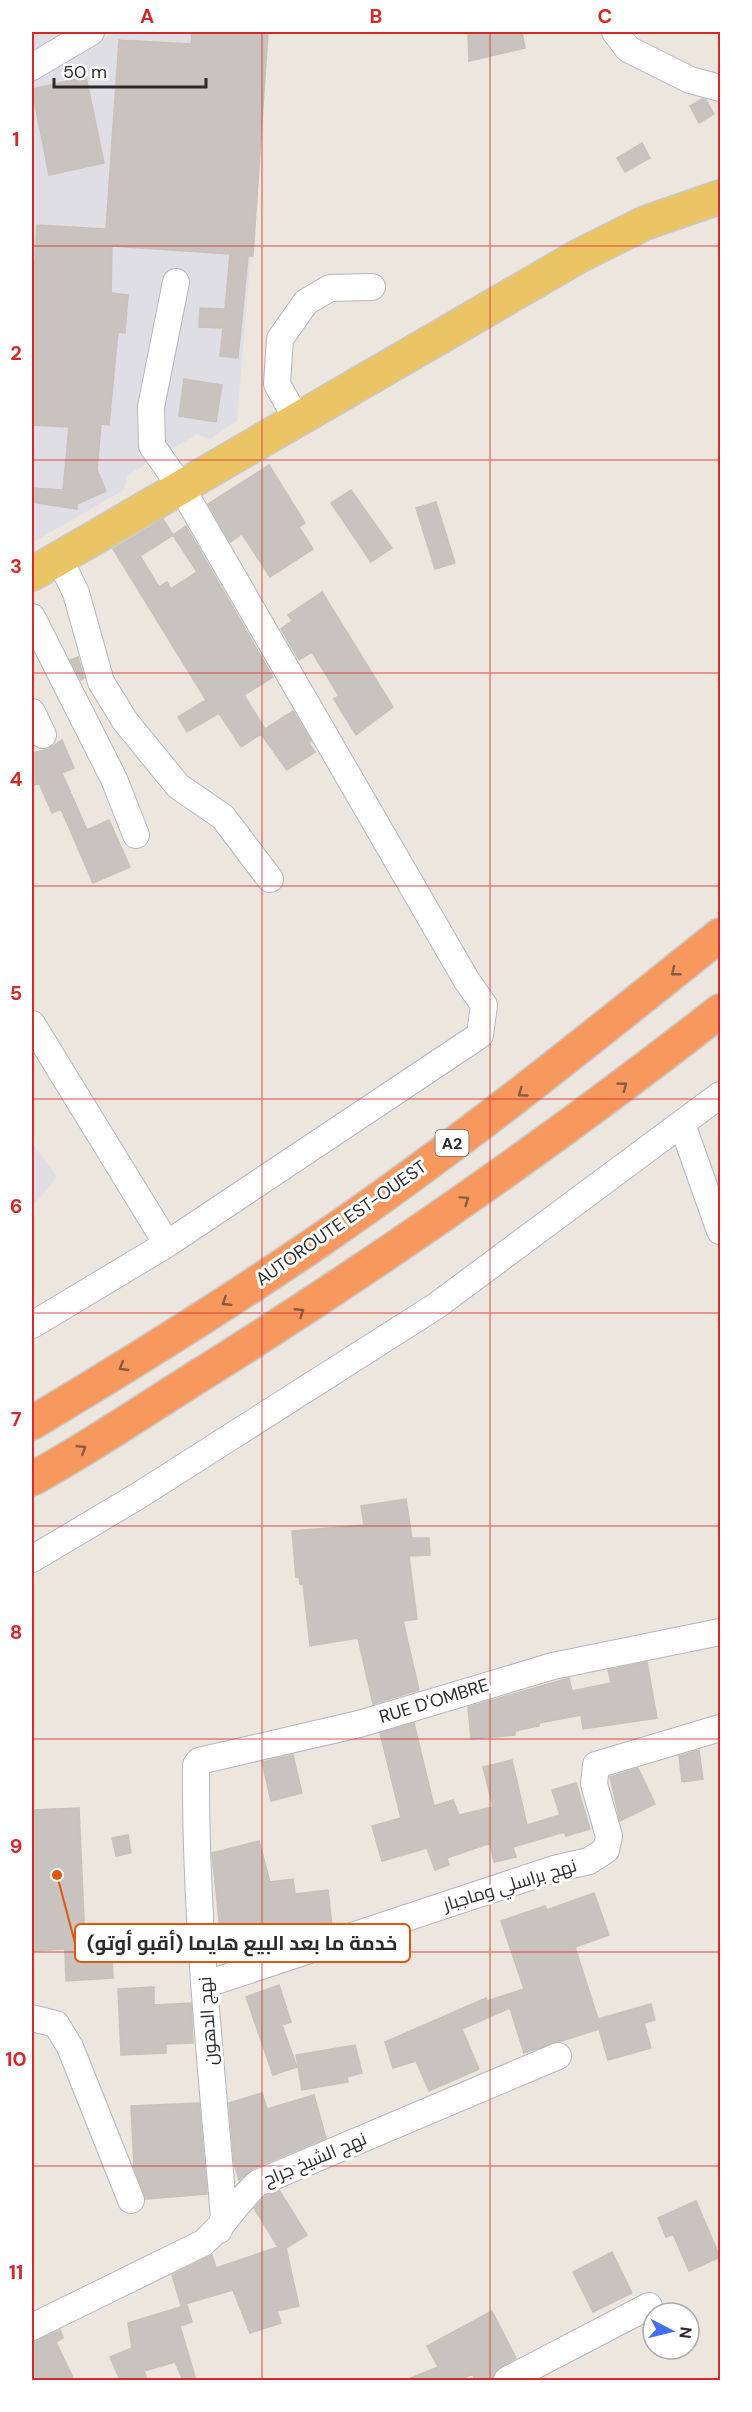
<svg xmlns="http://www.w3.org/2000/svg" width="752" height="2412" font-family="'DM Sans',Cairo,sans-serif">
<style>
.industrial{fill:#e0dee5}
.building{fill:#c8c3be;stroke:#c8c1b8;stroke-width:1.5;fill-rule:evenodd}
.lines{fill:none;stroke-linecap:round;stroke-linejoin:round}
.minor-casing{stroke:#b2b5be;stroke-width:28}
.major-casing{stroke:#c8c8c8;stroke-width:36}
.highway-casing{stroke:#c8c8c8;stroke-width:36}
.minor{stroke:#fff;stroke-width:26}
.major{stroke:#ebc565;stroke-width:33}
.highway{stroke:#f7995e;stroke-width:33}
.oneway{stroke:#875c42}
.grid{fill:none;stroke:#d62828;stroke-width:1.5;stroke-opacity:0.55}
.labels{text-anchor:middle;stroke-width:6;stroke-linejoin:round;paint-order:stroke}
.shield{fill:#fff;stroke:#6b6b6b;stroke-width:1.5}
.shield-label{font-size:16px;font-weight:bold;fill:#2b2b2b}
.street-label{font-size:18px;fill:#2b2b2b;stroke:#fff}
.leader{fill:none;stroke:#df570e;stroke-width:2}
.callout-dot{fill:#df570e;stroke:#fff;stroke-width:2}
.callout{fill:#fff;stroke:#df570e;stroke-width:2}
.callout-label{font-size:20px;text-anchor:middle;font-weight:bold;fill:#2b2b2b}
.neatline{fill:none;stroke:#d62828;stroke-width:2}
.grid-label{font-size:20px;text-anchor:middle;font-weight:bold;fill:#d62828}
</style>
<rect width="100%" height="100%" fill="#ede6de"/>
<path class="industrial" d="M 32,32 L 70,32 L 32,54 Z
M 115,32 L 269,32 L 237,421 L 210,439 L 197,434 L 128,475 L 124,490 L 32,543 L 32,81 Z
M 32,1143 L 57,1177 L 32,1207 Z"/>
<path class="building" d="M 192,32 L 268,32 L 253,256 L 248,256 L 238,358 L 220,356 L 223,328 L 199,327 L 200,308 L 225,309 L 230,254 L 112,246 L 111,293 L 128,295 L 125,333 L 118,332 L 109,425 L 101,424 L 97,470 L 106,491 L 77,504 L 77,509 L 32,502 L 32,488 L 63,490 L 69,427 L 32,425 L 32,261 L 35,261 L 37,225 L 106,229 L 119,40 L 191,44 Z
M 468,32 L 522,32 L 525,48 L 469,61 Z
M 86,77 L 104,163 L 49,175 L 32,89 Z
M 702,99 L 706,100 L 714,114 L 699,123 L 690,106 Z
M 642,143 L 650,158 L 625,172 L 617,158 Z
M 184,379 L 222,385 L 216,422 L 179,416 Z
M 269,465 L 305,523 L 299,527 L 313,549 L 270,577 L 242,534 L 230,542 L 208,504 Z
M 351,490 L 392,548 L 371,562 L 331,503 Z
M 436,502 L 455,563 L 435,569 L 416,508 Z
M 163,519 L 173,535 L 186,526 L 273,677 L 244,695 L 265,729 L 293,711 L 311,741 L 309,743 L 315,752 L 287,770 L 261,734 L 241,747 L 219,713 L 187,732 L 178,717 L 206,700 L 113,549 ZM 173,535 L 197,572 L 171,589 L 167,582 L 159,587 L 140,556 Z
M 322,592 L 393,707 L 356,735 L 334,699 L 339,696 L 312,652 L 299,660 L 281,629 L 292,621 L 288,615 Z
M 78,657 L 84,678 L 81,680 L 70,660 Z
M 62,740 L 74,768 L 62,773 L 87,830 L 109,820 L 130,867 L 93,883 L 61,809 L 52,813 L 39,783 L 32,786 L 32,753 L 49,749 Z
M 406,1499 L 412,1538 L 429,1538 L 430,1555 L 409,1556 L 417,1619 L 403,1621 L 419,1690 L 373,1704 L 358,1638 L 310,1646 L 303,1583 L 300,1584 L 299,1576 L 296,1577 L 292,1531 L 364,1525 L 361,1506 Z
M 647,1662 L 657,1718 L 583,1729 L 581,1715 L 539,1723 L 539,1726 L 515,1731 L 515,1735 L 471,1739 L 468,1707 L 569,1678 L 572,1691 L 611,1683 L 608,1670 Z
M 414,1723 L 434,1806 L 453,1800 L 459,1815 L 493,1807 L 483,1767 L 512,1760 L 527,1825 L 560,1815 L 552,1790 L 576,1783 L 590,1829 L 566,1836 L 564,1832 L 513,1847 L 516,1857 L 494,1862 L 490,1843 L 447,1858 L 449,1865 L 435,1870 L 427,1848 L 382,1861 L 372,1826 L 401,1818 L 380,1733 Z
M 699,1750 L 703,1779 L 682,1782 L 679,1756 Z
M 293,1755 L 302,1793 L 271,1801 L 262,1762 Z
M 638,1768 L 655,1804 L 620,1821 L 610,1777 Z
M 79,1808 L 85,1942 L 111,1940 L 113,1978 L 66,1981 L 65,1949 L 32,1951 L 32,1810 Z
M 128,1835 L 131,1853 L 116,1856 L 112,1838 Z
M 259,1841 L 270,1882 L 293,1879 L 295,1894 L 328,1890 L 332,1926 L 221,1940 L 212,1853 Z
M 594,1893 L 609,1935 L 575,1947 L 598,2019 L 651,2004 L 655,2020 L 644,2023 L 651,2048 L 608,2060 L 599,2029 L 524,2053 L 510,2008 L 462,2029 L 479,2069 L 429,2091 L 416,2061 L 393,2068 L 385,2042 L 486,1998 L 487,2001 L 524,1989 L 501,1921 L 545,1906 L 547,1910 Z
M 279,1985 L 291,2022 L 282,2025 L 297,2067 L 273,2075 L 246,1997 Z
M 154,1987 L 154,2005 L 191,2003 L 193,2043 L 166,2044 L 166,2053 L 121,2055 L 118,1989 Z
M 355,2045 L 362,2073 L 347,2077 L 348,2082 L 302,2090 L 296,2055 Z
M 262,2093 L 267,2109 L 314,2095 L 326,2138 L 252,2169 L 239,2180 L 234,2163 L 229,2103 Z
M 199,2103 L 207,2194 L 146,2199 L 134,2167 L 131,2106 Z
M 279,2190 L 307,2235 L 286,2248 L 299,2306 L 277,2311 L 281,2323 L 250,2333 L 233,2290 L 181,2305 L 172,2275 L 212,2255 L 216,2268 L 278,2247 L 254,2208 L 266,2196 Z
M 696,2201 L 720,2257 L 689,2271 L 673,2234 L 666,2237 L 658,2218 Z
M 612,2252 L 632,2293 L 593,2312 L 573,2272 Z
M 187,2305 L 192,2322 L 180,2326 L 196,2380 L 183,2380 L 175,2362 L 144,2371 L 147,2380 L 120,2380 L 110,2357 L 132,2348 L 128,2323 Z
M 492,2311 L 516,2358 L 495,2372 L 492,2380 L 476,2380 L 472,2374 L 460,2380 L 406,2380 L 438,2367 L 427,2346 Z
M 60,2330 L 63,2338 L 56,2342 L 74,2380 L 32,2380 L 32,2342 Z"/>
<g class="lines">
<g class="minor-casing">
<path id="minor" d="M 615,32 L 628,49 L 690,80 L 720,88
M 32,67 L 91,32
M 297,420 L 277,384 L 280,339 L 306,302 L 330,288 L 372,287
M 59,558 L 76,593 L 101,682 L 125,721 L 178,786 L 223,817 L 270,879
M 32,617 L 114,779 L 136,835
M 32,712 L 43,735
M 32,1024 L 167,1244
M 682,1124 L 720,1231
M 32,1325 L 167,1244 L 480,1035 L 484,1005 L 467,981 L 181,487 L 152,446 L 151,407 L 176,282
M 32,1559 L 138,1496 L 436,1306 L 720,1095
M 204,1985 L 554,1869 L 589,1861 L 606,1850 L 609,1836 L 594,1784 L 596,1765 L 720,1728
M 32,2018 L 56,2024 L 70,2047 L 131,2200
M 219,2230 L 224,2217 C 211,2067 195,1916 196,1765 L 199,1761 L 359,1724 L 553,1666 L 720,1632
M 32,2327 L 203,2243 C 225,2225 237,2201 258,2183 L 558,2056
M 507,2380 L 649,2306"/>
</g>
<g class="major-casing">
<path id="major" d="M 32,574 L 579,256 L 645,223 L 720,197"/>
</g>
<g class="highway-casing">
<path id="highway" d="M 32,1423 C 129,1365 225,1305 319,1241 C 458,1146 589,1040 720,935
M 32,1479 C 91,1447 147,1408 205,1372 C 383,1260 555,1140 720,1011"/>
</g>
<use href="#minor" class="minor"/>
<use href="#major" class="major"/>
<use href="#highway" class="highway"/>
</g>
<defs><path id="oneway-chevron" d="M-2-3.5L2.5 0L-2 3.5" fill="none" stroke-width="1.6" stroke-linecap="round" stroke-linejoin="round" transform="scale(1.5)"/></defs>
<g class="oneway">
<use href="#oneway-chevron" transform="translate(675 972) rotate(142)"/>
<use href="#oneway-chevron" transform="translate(623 1086) rotate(-37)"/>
<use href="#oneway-chevron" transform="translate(522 1093) rotate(144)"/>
<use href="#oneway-chevron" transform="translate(465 1200) rotate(-35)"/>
<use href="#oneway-chevron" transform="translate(226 1302) rotate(147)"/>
<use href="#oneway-chevron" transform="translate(300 1312) rotate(-33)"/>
<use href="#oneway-chevron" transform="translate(123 1367) rotate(149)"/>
<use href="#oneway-chevron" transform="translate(82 1449) rotate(-32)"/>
</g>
<path class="grid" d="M 262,32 L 262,2380M 490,32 L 490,2380M 32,246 L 720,246M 32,460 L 720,460M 32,673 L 720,673M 32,886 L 720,886M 32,1099 L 720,1099M 32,1313 L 720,1313M 32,1526 L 720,1526M 32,1739 L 720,1739M 32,1952 L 720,1952M 32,2166 L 720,2166"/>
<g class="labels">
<rect class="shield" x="435.5" y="1130" width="33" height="26" rx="4.5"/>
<g class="shield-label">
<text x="452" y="1149">A2</text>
</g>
<g class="street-label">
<text transform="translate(341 1223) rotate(-35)" y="6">AUTOROUTE EST-OUEST</text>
<text transform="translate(434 1701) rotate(-17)" y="6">RUE D'OMBRE</text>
<text transform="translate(510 1885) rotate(-17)" y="6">نهج براسلي وماجبار</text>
<text transform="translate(208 2021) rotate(-94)" y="6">نهج الدهون</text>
<text transform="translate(315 2159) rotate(-23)" y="6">نهج الشيخ جراح</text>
</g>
</g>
<path class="leader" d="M57 1875L75 1943"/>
<circle class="callout-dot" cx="57" cy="1875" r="6"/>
<rect class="callout" x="75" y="1924" width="335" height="38" rx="6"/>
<g class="callout-label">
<text x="242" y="1950">خدمة ما بعد البيع هايما (أقبو أوتو)</text>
</g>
<rect width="752" height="2412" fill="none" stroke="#ffffff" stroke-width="66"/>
<g transform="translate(671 2331) rotate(97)"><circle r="28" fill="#ffffff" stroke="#aaaaaa" stroke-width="1.5"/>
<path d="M0-4.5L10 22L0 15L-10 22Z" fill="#456ff2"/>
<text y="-9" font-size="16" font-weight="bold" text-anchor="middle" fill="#2b2b2b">N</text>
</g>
<path d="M54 78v9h152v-9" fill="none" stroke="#2b2b2b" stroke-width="3"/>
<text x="63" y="78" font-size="18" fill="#2b2b2b" stroke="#ffffff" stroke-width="4.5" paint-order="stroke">50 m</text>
<rect x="33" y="33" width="686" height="2346" class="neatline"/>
<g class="grid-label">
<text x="147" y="23">A</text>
<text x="376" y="23">B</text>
<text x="605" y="23">C</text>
<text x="16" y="146">1</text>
<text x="16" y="360">2</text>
<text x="16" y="573">3</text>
<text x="16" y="786">4</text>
<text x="16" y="1000">5</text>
<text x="16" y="1213">6</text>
<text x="16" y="1426">7</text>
<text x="16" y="1639">8</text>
<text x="16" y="1853">9</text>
<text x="16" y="2066">10</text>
<text x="16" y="2279">11</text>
</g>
</svg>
